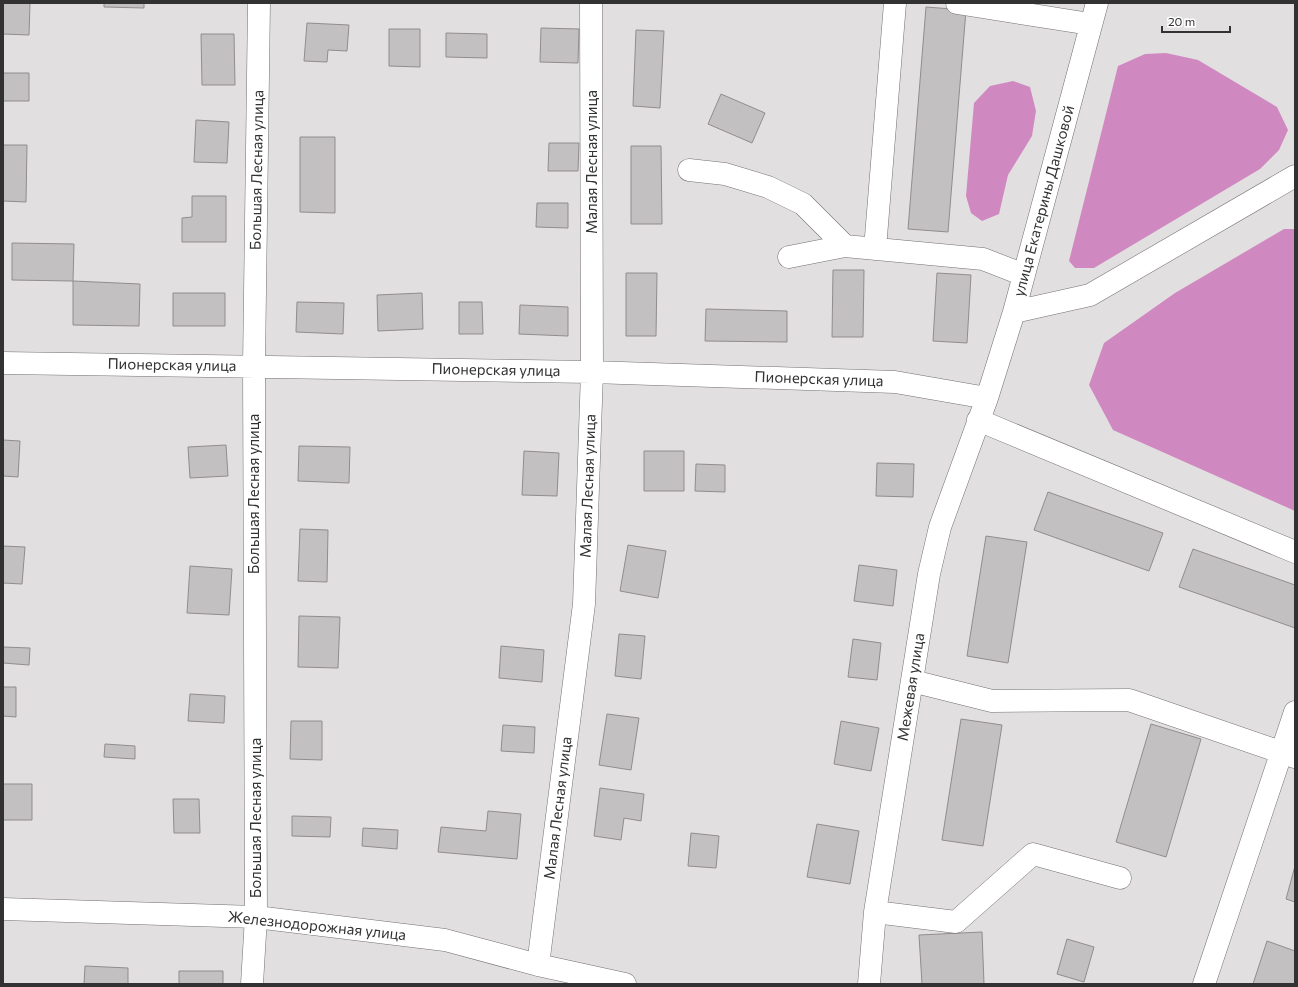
<svg xmlns="http://www.w3.org/2000/svg" width="1298" height="987" font-family="Commissioner,sans-serif">
<style>
.forest{fill:#d089c0}
.building{fill:#c3c0c2;stroke:#908c8f}
.lines{fill:none;stroke-linecap:round;stroke-linejoin:round}
.minor-casing{stroke:#737072;stroke-width:23}
.minor{stroke:#fff;stroke-width:22}
.labels{text-anchor:middle;stroke-width:3;stroke-linejoin:round;paint-order:stroke}
.street-label{font-size:15px;fill:#333233;stroke:#fff}
</style>
<rect width="100%" height="100%" fill="#e2dfe1"/>
<path class="forest" d="M 1166,53 L 1198,60 L 1277,107 L 1288,130 L 1279,150 L 1260,169 L 1094,268 L 1075,268 L 1069,261 L 1118,66 L 1145,54 Z
M 1013,81 L 1030,87 L 1036,111 L 1032,136 L 1008,175 L 999,214 L 982,221 L 971,213 L 966,196 L 974,103 L 990,86 Z
M 1284,229 L 1295,229 L 1295,511 L 1113,430 L 1089,385 L 1104,343 L 1175,293 Z"/>
<path class="building" d="M 3,3 L 30,3 L 29,35 L 3,34 Z
M 104,3 L 144,3 L 144,8 L 104,7 Z
M 926,7 L 966,10 L 948,232 L 908,229 Z
M 307,23 L 349,25 L 347,51 L 328,50 L 327,62 L 304,61 Z
M 541,28 L 579,29 L 578,63 L 540,62 Z
M 389,29 L 420,29 L 420,67 L 389,66 Z
M 636,30 L 664,31 L 660,108 L 633,106 Z
M 446,33 L 487,34 L 487,58 L 446,57 Z
M 201,34 L 234,34 L 235,85 L 202,85 Z
M 3,73 L 29,73 L 29,101 L 3,101 Z
M 721,94 L 765,113 L 752,143 L 708,124 Z
M 196,120 L 229,122 L 227,163 L 194,162 Z
M 300,137 L 335,137 L 335,213 L 300,212 Z
M 549,143 L 579,143 L 578,171 L 548,171 Z
M 3,145 L 27,145 L 26,202 L 3,201 Z
M 631,146 L 661,146 L 662,224 L 631,224 Z
M 192,196 L 226,196 L 226,242 L 182,242 L 182,218 L 192,217 Z
M 537,203 L 568,203 L 568,228 L 536,227 Z
M 12,243 L 74,244 L 73,281 L 12,280 Z
M 833,270 L 864,270 L 863,337 L 832,337 Z
M 626,273 L 657,273 L 656,336 L 626,336 Z
M 937,273 L 971,275 L 967,343 L 933,341 Z
M 73,281 L 140,284 L 139,326 L 73,325 Z
M 173,293 L 225,293 L 225,326 L 173,326 Z
M 422,293 L 423,329 L 378,331 L 377,295 Z
M 297,302 L 344,303 L 343,334 L 296,332 Z
M 459,302 L 482,302 L 483,334 L 459,334 Z
M 520,305 L 568,307 L 568,336 L 519,334 Z
M 706,309 L 787,311 L 787,342 L 705,341 Z
M 3,440 L 20,441 L 18,477 L 3,476 Z
M 226,445 L 228,476 L 190,478 L 188,447 Z
M 299,446 L 350,447 L 349,483 L 298,481 Z
M 524,451 L 559,453 L 557,496 L 522,495 Z
M 644,451 L 684,451 L 684,491 L 644,491 Z
M 877,463 L 914,464 L 913,497 L 876,496 Z
M 696,464 L 725,465 L 725,492 L 695,491 Z
M 1048,492 L 1163,533 L 1149,571 L 1034,530 Z
M 300,529 L 328,530 L 327,582 L 298,581 Z
M 986,536 L 1027,542 L 1008,663 L 967,656 Z
M 628,545 L 666,551 L 658,598 L 620,591 Z
M 3,546 L 25,547 L 22,584 L 3,583 Z
M 1193,549 L 1295,585 L 1295,628 L 1179,587 Z
M 859,565 L 897,570 L 893,606 L 854,601 Z
M 190,566 L 232,569 L 229,615 L 187,613 Z
M 299,616 L 340,617 L 338,668 L 298,667 Z
M 619,634 L 645,636 L 641,679 L 615,676 Z
M 853,639 L 881,643 L 877,680 L 848,677 Z
M 501,646 L 544,650 L 542,682 L 499,678 Z
M 3,647 L 30,648 L 29,665 L 3,663 Z
M 3,687 L 16,687 L 16,717 L 3,716 Z
M 190,694 L 225,696 L 224,723 L 188,721 Z
M 607,714 L 639,718 L 631,770 L 599,765 Z
M 961,719 L 1002,725 L 983,846 L 942,840 Z
M 291,721 L 322,721 L 322,760 L 290,759 Z
M 841,721 L 879,728 L 871,771 L 834,764 Z
M 1151,724 L 1201,739 L 1166,857 L 1116,842 Z
M 503,725 L 535,727 L 534,753 L 501,751 Z
M 105,744 L 135,746 L 135,759 L 104,757 Z
M 3,784 L 32,784 L 32,820 L 3,820 Z
M 600,788 L 644,794 L 641,821 L 624,818 L 621,840 L 594,836 Z
M 173,799 L 199,799 L 200,833 L 174,833 Z
M 488,811 L 521,814 L 517,859 L 438,852 L 441,827 L 486,831 Z
M 292,816 L 331,817 L 330,837 L 292,836 Z
M 817,824 L 859,831 L 850,884 L 807,877 Z
M 363,828 L 398,830 L 397,849 L 362,846 Z
M 691,833 L 719,836 L 716,868 L 688,866 Z
M 1295,866 L 1295,902 L 1286,899 Z
M 982,932 L 984,984 L 922,984 L 919,935 Z
M 1067,939 L 1094,947 L 1084,982 L 1057,974 Z
M 1267,941 L 1295,951 L 1295,984 L 1253,984 Z
M 85,966 L 128,968 L 128,984 L 84,984 Z
M 179,971 L 223,971 L 223,984 L 179,984 Z"/>
<g class="lines">
<g class="minor-casing">
<path id="minor" d="M 957,3 L 1090,24
M 689,170 L 725,174 L 768,187 L 803,204 L 845,246
M 875,249 L 895,3
M 789,257 L 845,246 L 983,259 L 1024,275
M 1014,312 L 1090,295 L 1295,176
M 3,363 L 592,372 L 895,382 L 987,398
M 978,420 L 1295,552
M 912,681 L 992,701 L 1129,700 L 1295,757
M 3,909 L 256,917 L 445,940 L 538,965 L 625,984
M 875,912 L 956,922 L 1033,854 L 1120,878
M 538,965 L 584,604 L 592,372 L 591,3
M 252,984 L 256,917 L 254,365 L 259,3
M 869,984 L 875,912 L 929,574 L 940,527 L 987,398 L 1014,312 L 1097,3
M 1204,984 L 1295,712"/>
</g>
<use href="#minor" class="minor"/>
</g>
<g class="labels">
<g class="street-label">
<text transform="translate(592 162) rotate(-90)" y="5">Малая Лесная улица</text>
<text transform="translate(257 170) rotate(-89)" y="5">Большая Лесная улица</text>
<text transform="translate(1044 201) rotate(-75)" y="5">улица Екатерины Дашковой</text>
<text transform="translate(172 365) rotate(1)" y="5">Пионерская улица</text>
<text transform="translate(496 370) rotate(1)" y="5">Пионерская улица</text>
<text transform="translate(819 379) rotate(2)" y="5">Пионерская улица</text>
<text transform="translate(588 486) rotate(-88)" y="5">Малая Лесная улица</text>
<text transform="translate(254 494) rotate(-90)" y="5">Большая Лесная улица</text>
<text transform="translate(911 687) rotate(-81)" y="5">Межевая улица</text>
<text transform="translate(558 808) rotate(-83)" y="5">Малая Лесная улица</text>
<text transform="translate(256 818) rotate(-90)" y="5">Большая Лесная улица</text>
<text transform="translate(317 926) rotate(6)" y="5">Железнодорожная улица</text>
</g>
</g>
<rect width="1298" height="987" fill="none" stroke="#333233" stroke-width="8"/>
<path d="M1162 26v6h68v-6" fill="none" stroke="#333233" stroke-width="2"/>
<text x="1168" y="26" font-size="12" fill="#333233" stroke="#ffffff" stroke-width="3" paint-order="stroke">20 m</text>
</svg>
